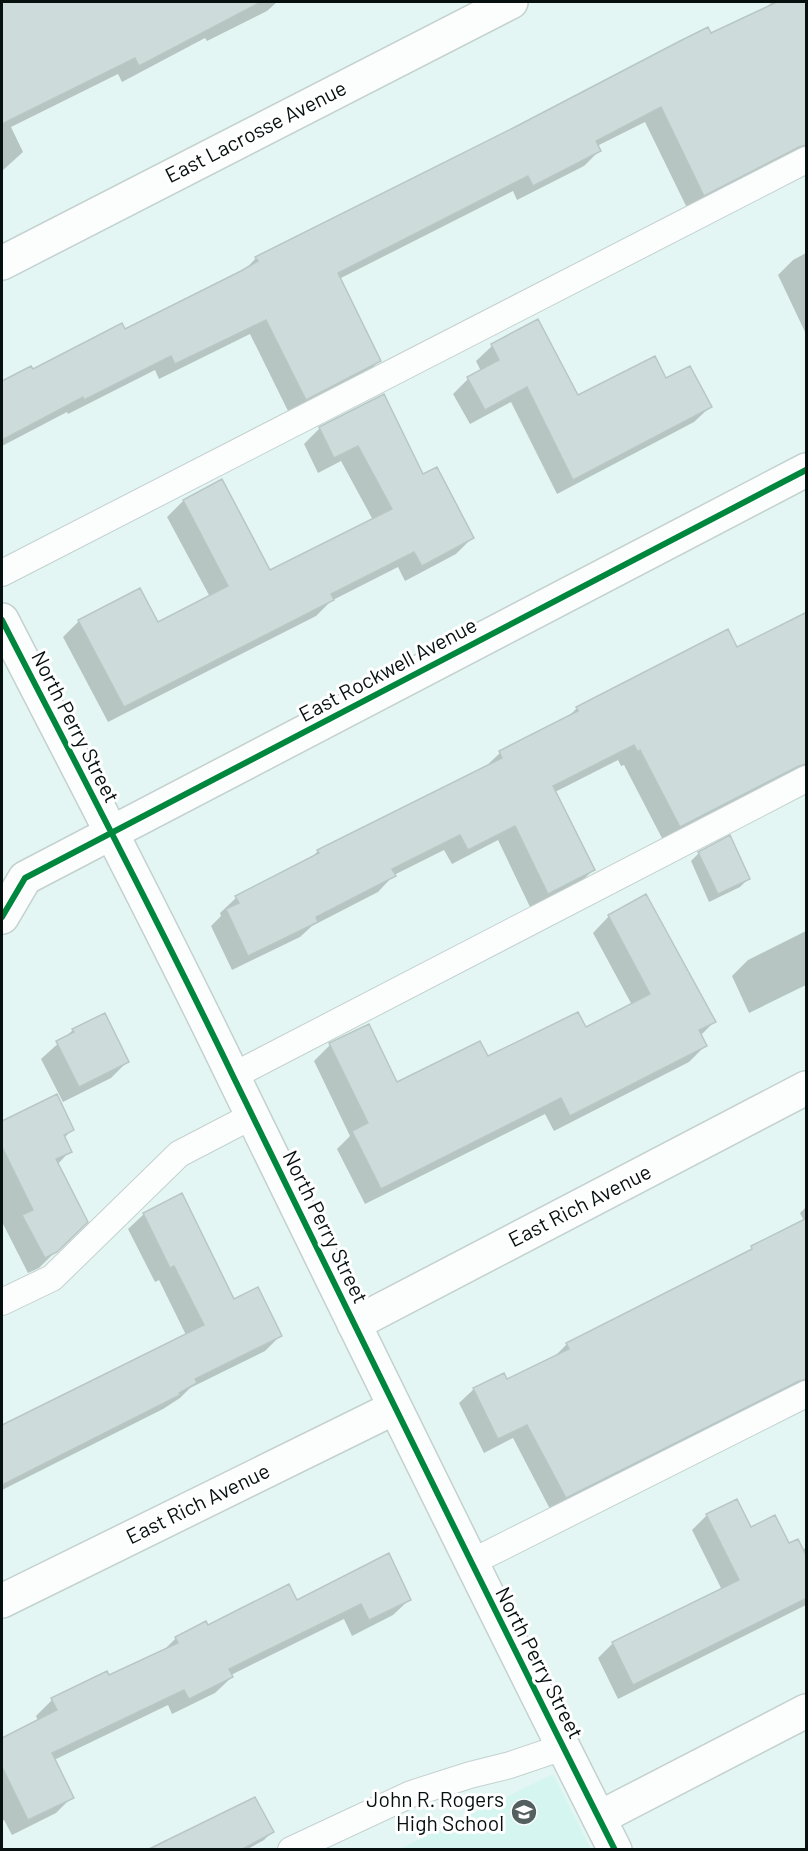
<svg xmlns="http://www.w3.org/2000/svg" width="808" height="1851" font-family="Barlow,sans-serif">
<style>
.built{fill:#d5f5f0}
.shadow{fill:#0003}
.building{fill:#cddcda;stroke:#b9c7c4;stroke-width:1.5}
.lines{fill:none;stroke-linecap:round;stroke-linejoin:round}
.service-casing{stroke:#c3d1cf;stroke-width:28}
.minor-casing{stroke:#c3d1cf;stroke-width:36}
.tertiary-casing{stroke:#c3d1cf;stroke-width:36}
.service{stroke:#fbfefd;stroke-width:26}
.minor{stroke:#fbfefd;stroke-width:33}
.tertiary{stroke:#fbfefd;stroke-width:33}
.cycleway-casing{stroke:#fff;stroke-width:10}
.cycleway{stroke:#00873e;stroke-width:6}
.labels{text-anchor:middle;stroke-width:6;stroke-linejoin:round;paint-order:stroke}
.street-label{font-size:21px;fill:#05100f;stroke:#fff}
.poi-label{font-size:21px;fill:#05100f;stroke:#fff;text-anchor:end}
</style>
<rect width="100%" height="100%" fill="#e4f6f3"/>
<path class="built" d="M 553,1774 L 591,1849 L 400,1849 Z"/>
<path class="shadow" d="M 6,2 L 47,2 L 53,13 L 75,2 L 277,2 L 267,11 L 207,41 L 205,38 L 122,82 L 118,74 L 11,127 L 23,152 L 2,171 L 2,4 Z
M 772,2 L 806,2 L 806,152 L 688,210 L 645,122 L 597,146 L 599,151 L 584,166 L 517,200 L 513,191 L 339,279 L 379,361 L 364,376 L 290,415 L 250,334 L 159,379 L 155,370 L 68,414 L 67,412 L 2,446 L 2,383 L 31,368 L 32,371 L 124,331 L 242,273 L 256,258 L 765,9 Z
M 806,253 L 806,334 L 778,275 L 793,260 Z
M 538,321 L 577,397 L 665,380 L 710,407 L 694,422 L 557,494 L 511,402 L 470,424 L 453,394 L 468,379 L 481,371 L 476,361 L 492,346 Z
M 383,396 L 423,476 L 472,538 L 456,554 L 405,581 L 398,567 L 331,601 L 316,616 L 108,722 L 63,637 L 79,621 L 157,624 L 210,597 L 167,517 L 183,501 L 270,572 L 373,520 L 341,461 L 318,473 L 304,444 L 320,428 Z
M 806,614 L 806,774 L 664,842 L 624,765 L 621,766 L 618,760 L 555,792 L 593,870 L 577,886 L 531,909 L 498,840 L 452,864 L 444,850 L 394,875 L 378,892 L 312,926 L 300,937 L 232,970 L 211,926 L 221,916 L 220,913 L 236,898 L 308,861 L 318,851 L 484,768 L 500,753 L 567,718 L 577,708 L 737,649 Z
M 699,853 L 748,879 L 740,887 L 709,902 L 691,861 Z
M 609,916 L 714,1022 L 700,1036 L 705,1046 L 689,1062 L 554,1131 L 545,1114 L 365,1204 L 337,1149 L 350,1136 L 314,1061 L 330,1045 L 397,1084 L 585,1029 L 632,1005 L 593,933 Z
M 806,931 L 806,985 L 749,1013 L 732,976 L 748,960 Z
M 73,1030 L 127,1062 L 111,1078 L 63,1102 L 41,1059 Z
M 56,1096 L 72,1130 L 64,1138 L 70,1151 L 57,1165 L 86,1221 L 39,1268 L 28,1273 L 2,1222 L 2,1123 Z
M 806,1207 L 806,1393 L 551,1511 L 513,1438 L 484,1453 L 459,1403 L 474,1389 L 503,1375 L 506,1381 L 553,1358 L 567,1344 L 744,1255 L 752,1248 L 804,1221 L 800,1213 Z
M 144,1214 L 233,1301 L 280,1336 L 265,1351 L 190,1388 L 180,1398 L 163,1409 L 2,1490 L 2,1431 L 186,1335 L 159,1280 L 155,1282 L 128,1229 Z
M 707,1515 L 750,1529 L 801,1550 L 806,1548 L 806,1605 L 618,1699 L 598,1658 L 613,1643 L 722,1590 L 692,1530 Z
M 410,1599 L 393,1615 L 352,1636 L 344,1619 L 231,1675 L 232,1677 L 215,1693 L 172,1714 L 168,1705 L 54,1760 L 72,1797 L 56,1813 L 12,1835 L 4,1820 L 2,1821 L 2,1739 L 38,1721 L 36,1716 L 52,1700 L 106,1673 L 108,1677 L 162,1652 L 176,1638 L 207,1627 L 296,1602 Z
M 272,1832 L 264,1840 L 246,1850 L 169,1850 Z"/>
<path class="building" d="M 2,2 L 261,2 L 139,66 L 135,58 L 2,124 Z
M 777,2 L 807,2 L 807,145 L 799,147 L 704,196 L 661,107 L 596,141 L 601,151 L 533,186 L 528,176 L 338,273 L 381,361 L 306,400 L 266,320 L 175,364 L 171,356 L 84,400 L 83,397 L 2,440 L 2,381 L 31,366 L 33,369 L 122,323 L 125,329 L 241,271 L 258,261 L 255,257 L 517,126 L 680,41 L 708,27 L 711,33 Z
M 538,319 L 578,395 L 655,356 L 666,378 L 690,366 L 712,407 L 573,480 L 527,387 L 485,410 L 467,377 L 499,360 L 491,344 Z
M 384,394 L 423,474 L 437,467 L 474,538 L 422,566 L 414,552 L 331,594 L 334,600 L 124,707 L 78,620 L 140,588 L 158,622 L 228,586 L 183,500 L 222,479 L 270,570 L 392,509 L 358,446 L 334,458 L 319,427 Z
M 807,612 L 807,764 L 799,766 L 680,827 L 640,750 L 638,752 L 634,745 L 553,786 L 595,870 L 548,894 L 515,826 L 468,850 L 460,835 L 392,869 L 396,876 L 316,917 L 318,922 L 248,956 L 226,909 L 239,903 L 235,896 L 319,853 L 317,850 L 502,758 L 499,751 L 578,711 L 576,707 L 728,629 L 737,647 Z
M 730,835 L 750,879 L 718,894 L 698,852 Z
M 646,894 L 716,1022 L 699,1030 L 707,1046 L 570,1116 L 561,1098 L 381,1189 L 352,1131 L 368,1123 L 329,1043 L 369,1024 L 397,1082 L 480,1041 L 488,1056 L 578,1012 L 586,1027 L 650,994 L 608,915 Z
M 105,1013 L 129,1062 L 79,1087 L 56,1041 L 74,1032 L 72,1029 Z
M 57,1094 L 74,1130 L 64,1135 L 72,1152 L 56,1159 L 88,1222 L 57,1252 L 45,1258 L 22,1215 L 33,1210 L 2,1147 L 2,1121 Z
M 182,1193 L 234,1299 L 258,1287 L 282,1336 L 195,1379 L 197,1383 L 179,1393 L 180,1395 L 2,1485 L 2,1425 L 204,1325 L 174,1266 L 170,1268 L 143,1213 Z
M 807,1218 L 807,1379 L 799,1381 L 566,1498 L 527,1425 L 498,1439 L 473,1388 L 504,1373 L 507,1379 L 569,1349 L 566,1343 L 752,1249 L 751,1246 Z
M 737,1499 L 751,1527 L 775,1515 L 789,1543 L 798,1539 L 807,1557 L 807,1598 L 633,1685 L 612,1642 L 739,1580 L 706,1514 Z
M 389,1553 L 411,1600 L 369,1620 L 361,1604 L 229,1669 L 233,1677 L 189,1699 L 184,1690 L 52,1753 L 74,1798 L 28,1820 L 2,1767 L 2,1738 L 57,1710 L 51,1698 L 107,1671 L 109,1675 L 178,1643 L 175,1637 L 206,1621 L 208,1625 L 289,1584 L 297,1600 Z
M 255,1797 L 274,1832 L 241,1850 L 147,1850 Z"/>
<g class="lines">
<g class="service-casing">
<path id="service" d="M 2,573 L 806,160
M 233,1076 L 806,779
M 2,1302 L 52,1278 L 179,1154 L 252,1116
M 470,1563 L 806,1394
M 291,1850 L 411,1794 L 470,1775 L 510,1765 L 563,1747"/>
</g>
<g class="minor-casing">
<path id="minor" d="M 2,263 L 511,2
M 2,917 L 25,878 L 806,470
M 354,1324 L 806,1088
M 2,1601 L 394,1408
M 599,1818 L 806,1711"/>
</g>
<g class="tertiary-casing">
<path id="tertiary" d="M 2,620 C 80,772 159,922 233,1076 C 359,1334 485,1593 615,1850"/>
</g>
<use href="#service" class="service"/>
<use href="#minor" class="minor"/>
<use href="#tertiary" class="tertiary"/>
<g class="cycleway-casing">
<path id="cycleway" d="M 2,620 C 80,772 159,922 233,1076 C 359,1334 485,1593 615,1850
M 2,917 L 25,878 L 806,470"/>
</g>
<use href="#cycleway" class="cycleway"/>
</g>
<defs>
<g id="school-disc" transform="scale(1.35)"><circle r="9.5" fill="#53605f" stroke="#fff"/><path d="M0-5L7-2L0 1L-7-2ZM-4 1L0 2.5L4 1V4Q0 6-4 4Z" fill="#fff"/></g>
</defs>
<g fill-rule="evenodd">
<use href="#school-disc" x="524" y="1812"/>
</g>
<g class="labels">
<g class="street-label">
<text transform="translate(256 132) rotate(-27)" y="7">East Lacrosse Avenue</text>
<text transform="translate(388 670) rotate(-28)" y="7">East Rockwell Avenue</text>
<text transform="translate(75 727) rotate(63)" y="7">North Perry Street</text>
<text transform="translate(580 1206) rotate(-27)" y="7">East Rich Avenue</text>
<text transform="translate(325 1227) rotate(64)" y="7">North Perry Street</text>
<text transform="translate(198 1504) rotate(-26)" y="7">East Rich Avenue</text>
<text transform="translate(539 1663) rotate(63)" y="7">North Perry Street</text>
</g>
<g class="poi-label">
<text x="504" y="1807">John R. Rogers<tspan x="504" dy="24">High School</tspan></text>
</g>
</g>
<rect width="808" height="1851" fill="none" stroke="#05100f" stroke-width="6"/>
</svg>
